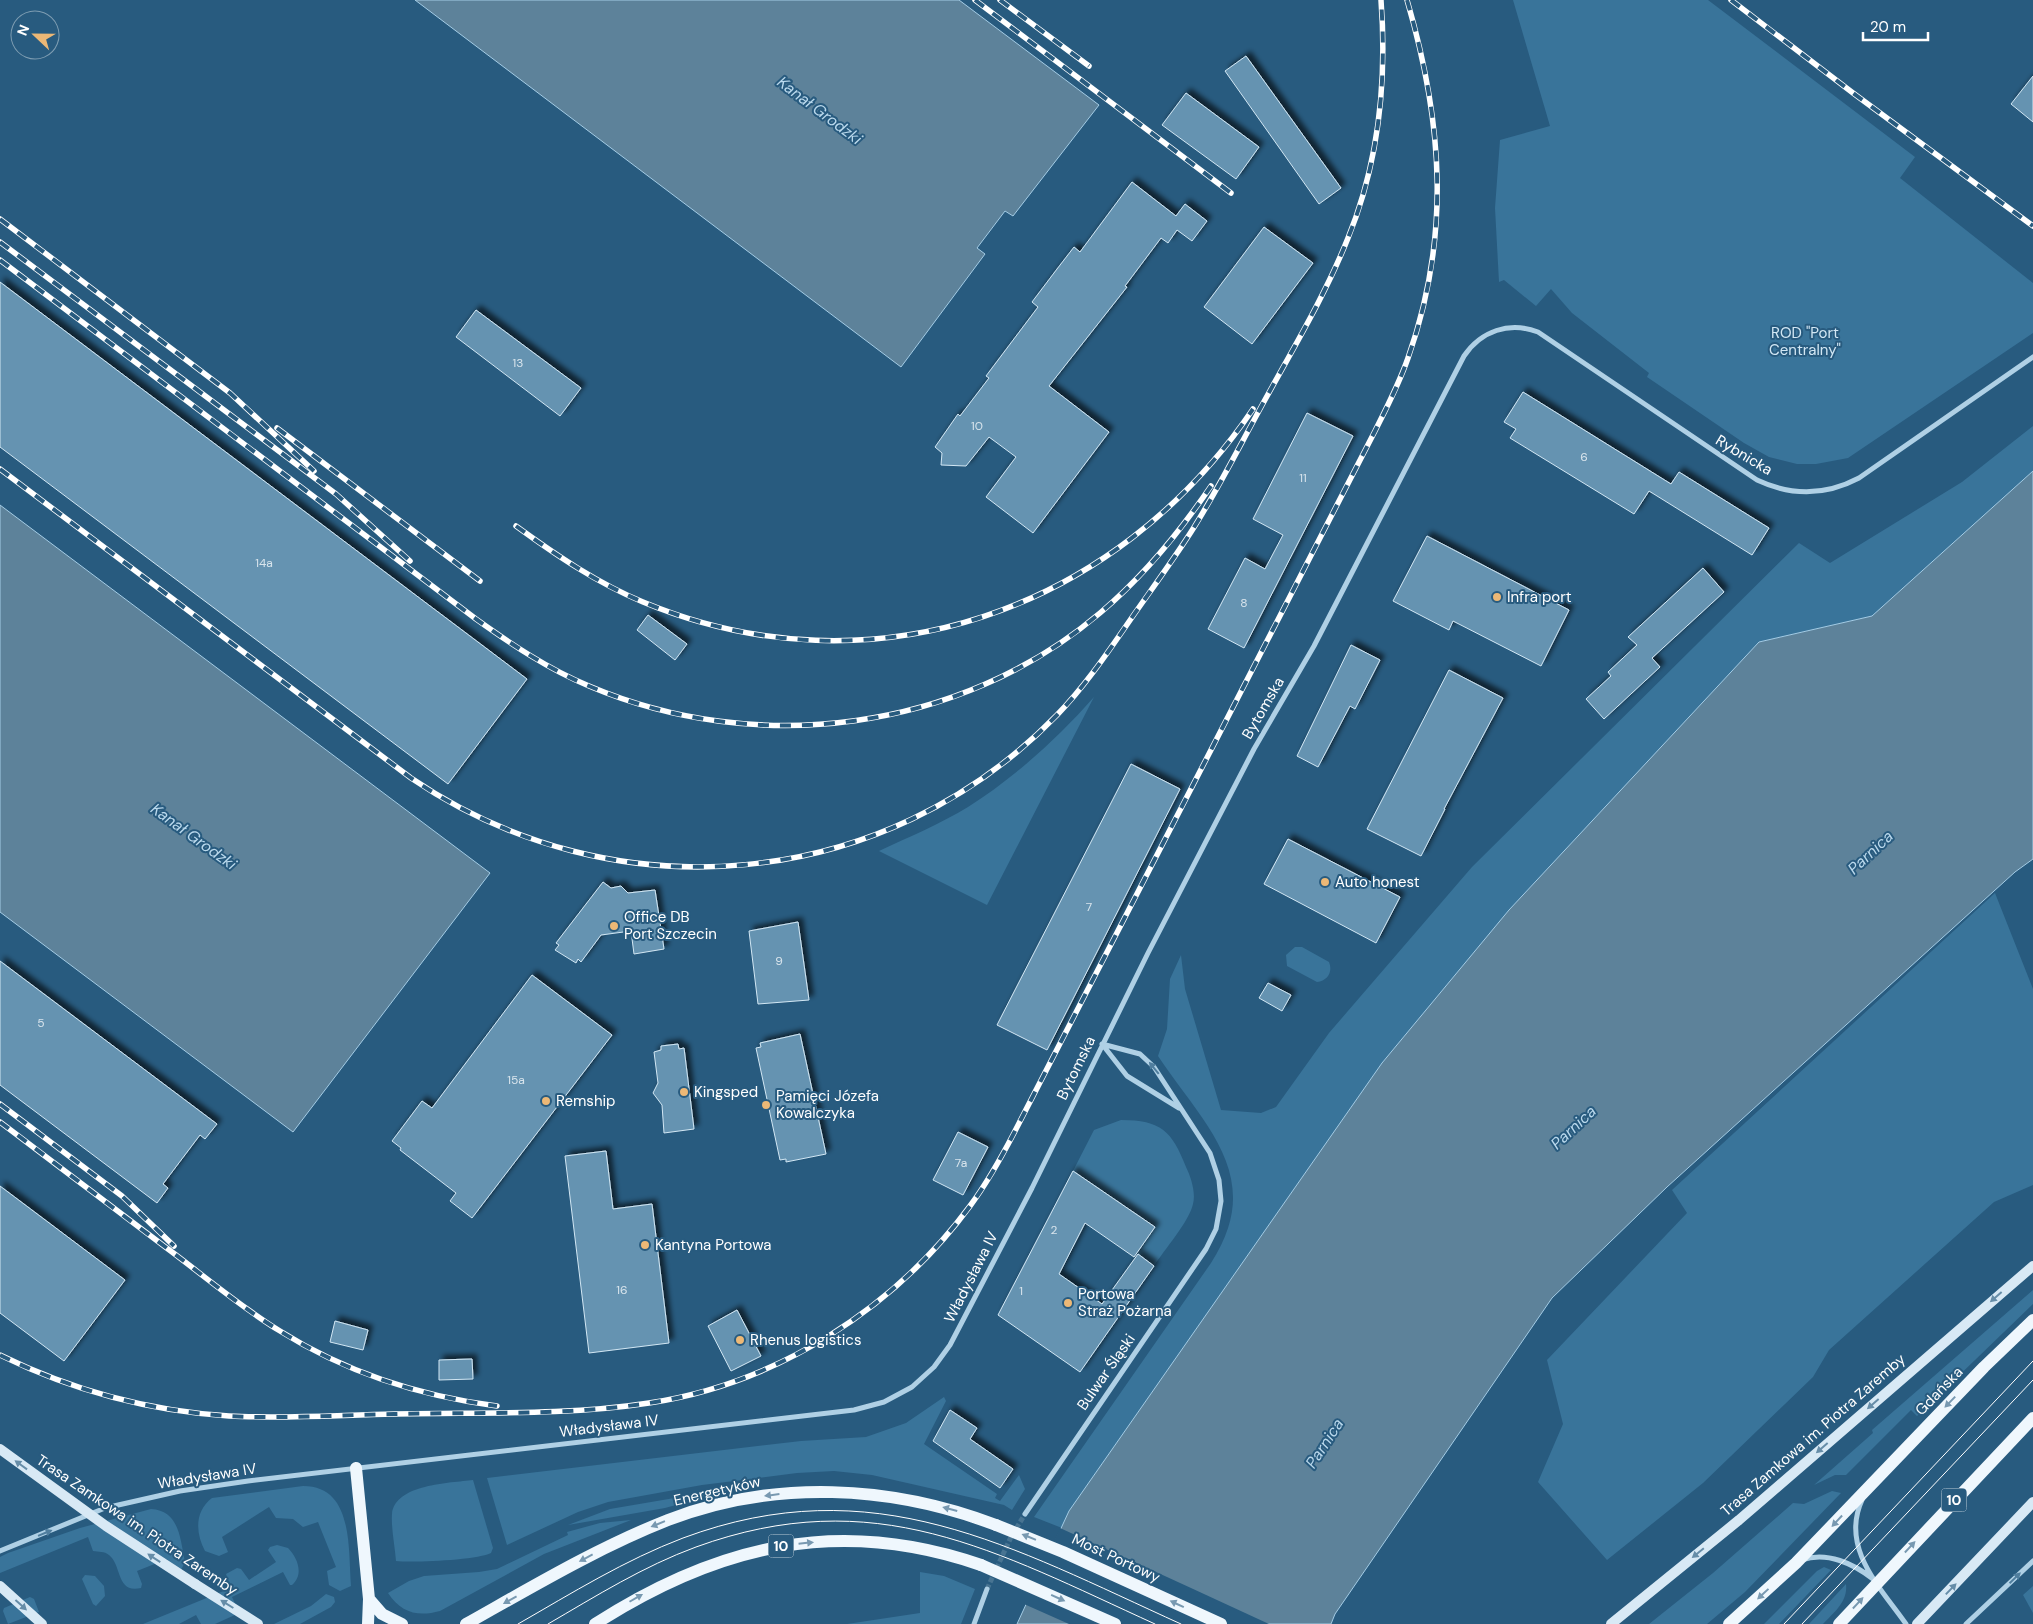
<svg xmlns="http://www.w3.org/2000/svg" width="2033" height="1624" font-family="'DM Sans',sans-serif">
<style>
.green{fill:#39749a}
.water{fill:#5d829a;stroke:#a4cce5}
.pier{fill:#285b7f}
.building{fill:#6593b1;stroke:#d2e7f4;filter:url(#shadow)}
.lines{fill:none;stroke-linecap:round;stroke-linejoin:round}
.minor-tunnel{stroke:#487492;stroke-width:5;stroke-dasharray:5 2.5;stroke-linecap:butt}
.minor{stroke:#afd0e5;stroke-width:5}
.secondary{stroke:#d8e9f5;stroke-width:10}
.primary{stroke:#eff7fd;stroke-width:12}
.tram{stroke:#fff;stroke-width:1}
.rail-casing{stroke:#fff;stroke-width:5.5}
.rail{stroke:#285b7f;stroke-width:4;stroke-dasharray:11;stroke-linecap:butt}
.secondary-bridge{stroke:#d8e9f5;stroke-width:10}
.primary-bridge{stroke:#eff7fd;stroke-width:12}
.oneway{fill:#507e9e}
.oneway2{fill:#668da8}
.oneway3{fill:#7899b1}
.poi-dot{fill:#ecb876;stroke:#285b7f;stroke-width:2}
.labels{text-anchor:middle;stroke-width:4;stroke-linejoin:round;paint-order:stroke}
.number-label{font-size:12px;fill:#d8e4ec}
.shield{fill:#285b7f;stroke:#beced9;stroke-width:1}
.shield-label{font-size:14px;font-weight:bold;fill:#fff}
.park-label{font-size:15px;fill:#d2e7f4;stroke:#285b7f}
.street-label{font-size:15px;fill:#fff;stroke:#285b7f}
.poi-label{font-size:15px;fill:#fff;stroke:#285b7f;text-anchor:start}
.water-label{font-size:16px;font-style:italic;fill:#bad9ed;stroke:#285b7f}
</style>
<defs>
<filter id="shadow"><feDropShadow dx="4.5" dy="-4.5" stdDeviation="2.5" flood-color="#0009"/></filter>
</defs>
<rect width="100%" height="100%" fill="#285b7f"/>
<path class="green" d="M 1513,0 L 1708,0 L 1915,157 L 1900,178 L 2033,283 L 2033,333 L 1848,458 L 1816,464 L 1797,464 L 1769,457 L 1744,443 L 1647,377 L 1649,373 L 1572,313 L 1551,289 L 1536,306 L 1504,280 L 1499,282 L 1495,208 L 1500,140 L 1550,126 Z
M 2033,426 L 2033,471 L 1872,616 L 1759,642 L 1509,910 L 1382,1063 L 1069,1511 L 1062,1528 L 1034,1517 L 1211,1263 C 1267,1177 1204,1125 1158,1056 L 1167,1029 L 1170,979 L 1181,955 L 1185,989 L 1221,1110 L 1261,1113 L 1276,1107 L 1329,1033 L 1472,867 L 1799,543 L 1830,563 L 1962,482 Z
M 1094,697 L 987,905 L 879,851 C 909,837 940,824 968,807 C 1015,777 1057,739 1094,697 Z
M 1995,893 L 2033,989 L 2033,1185 L 1994,1202 L 1829,1350 L 1813,1377 L 1703,1483 L 1607,1560 L 1538,1482 L 1563,1424 L 1547,1360 L 1687,1213 L 1672,1190 Z
M 1295,947 L 1302,947 L 1329,962 C 1333,971 1328,981 1317,982 L 1287,966 L 1286,955 Z
M 1121,1120 C 1161,1120 1172,1131 1186,1167 C 1191,1177 1196,1193 1193,1204 C 1189,1222 1164,1250 1154,1266 L 1138,1254 L 1155,1226 L 1073,1171 L 1094,1130 Z
M 2033,1290 L 2033,1304 L 1917,1416 L 1911,1410 L 1846,1475 L 1835,1475 L 1814,1485 L 1873,1433 L 1872,1430 Z
M 944,1397 L 946,1401 L 924,1444 L 997,1494 L 995,1498 L 1000,1501 L 1019,1475 L 1025,1489 L 1012,1510 L 1004,1505 L 872,1475 L 834,1471 L 797,1473 L 702,1485 L 608,1502 L 578,1512 L 507,1545 L 487,1478 L 801,1441 L 866,1437 L 906,1423 Z
M 473,1480 L 493,1548 L 491,1553 C 478,1560 412,1563 396,1561 C 395,1546 391,1529 392,1514 C 395,1484 450,1483 473,1480 Z
M 303,1486 C 354,1486 348,1549 351,1586 L 340,1591 L 329,1585 L 327,1571 L 336,1567 L 318,1522 L 303,1527 L 293,1519 L 276,1518 L 269,1507 L 222,1537 L 228,1552 L 219,1556 L 205,1551 C 195,1532 195,1511 212,1498 Z
M 745,1486 L 665,1508 L 568,1525 L 610,1509 Z
M 1832,1491 L 1841,1493 L 1745,1592 L 1707,1624 L 1649,1624 L 1713,1573 L 1793,1503 L 1804,1504 Z
M 151,1509 C 180,1511 180,1539 185,1562 L 181,1570 L 172,1572 L 167,1559 L 137,1571 L 142,1584 L 141,1588 C 116,1594 122,1565 109,1555 C 104,1551 99,1552 93,1551 L 88,1537 L 0,1573 L 0,1557 L 8,1553 L 80,1528 Z
M 631,1520 L 544,1554 L 440,1611 C 418,1617 401,1613 388,1593 L 409,1581 L 424,1576 L 479,1572 L 497,1569 L 568,1535 L 567,1532 L 600,1523 Z
M 277,1545 L 288,1548 C 298,1558 304,1575 292,1585 L 290,1585 L 283,1572 L 232,1597 L 238,1610 L 237,1614 L 215,1624 L 201,1624 L 196,1615 L 179,1624 L 143,1624 L 231,1588 L 226,1574 L 237,1568 L 241,1569 L 249,1580 L 276,1562 L 268,1550 L 270,1547 Z
M 1824,1567 L 1831,1570 L 1779,1624 L 1764,1624 L 1817,1571 Z
M 920,1572 L 944,1576 L 975,1589 L 961,1624 L 847,1624 L 920,1613 Z
M 85,1575 L 95,1576 L 104,1586 L 105,1596 L 96,1606 L 93,1604 L 82,1579 Z
M 1846,1584 C 1848,1602 1834,1612 1823,1624 L 1809,1624 Z
M 2033,1586 L 2033,1613 L 2023,1595 Z
M 326,1594 L 334,1597 L 335,1602 L 331,1607 L 300,1624 L 274,1624 L 311,1606 Z
M 30,1597 L 34,1599 L 39,1612 L 8,1624 L 3,1611 L 4,1608 Z"/>
<path class="water" d="M 415,0 L 959,0 L 1099,105 L 1013,216 L 1005,211 L 977,248 L 985,254 L 901,367 Z
M 2033,471 L 2033,859 L 2015,872 L 1667,1187 L 1552,1298 L 1335,1614 L 1331,1624 L 1017,1624 L 1069,1511 L 1382,1063 L 1509,910 L 1759,642 L 1872,616 Z
M 0,505 L 490,873 L 293,1132 L 0,912 Z"/>
<path class="pier" d="M 1060,1528 L 1191,1588 L 1269,1624 L 1069,1624 L 1024,1604 Z"/>
<path class="building" d="M 1246,56 L 1341,188 L 1319,204 L 1225,71 Z
M 2033,76 L 2033,122 L 2011,104 Z
M 1186,93 L 1259,147 L 1236,179 L 1162,125 Z
M 1132,182 L 1176,216 L 1185,204 L 1207,221 L 1192,241 L 1177,230 L 1168,243 L 1161,238 L 1125,286 L 1127,287 L 1049,386 L 1109,432 L 1033,533 L 986,497 L 1016,457 L 989,437 L 966,466 L 941,465 L 942,453 L 935,447 L 958,414 L 960,416 L 989,378 L 986,376 L 1038,307 L 1032,302 L 1057,269 L 1074,247 L 1080,252 Z
M 1264,227 L 1313,263 L 1252,344 L 1204,307 Z
M 0,282 L 527,679 L 448,784 L 0,447 Z
M 476,310 L 581,388 L 560,416 L 456,337 Z
M 1523,392 L 1671,484 L 1679,472 L 1769,528 L 1752,555 L 1649,491 L 1634,514 L 1510,438 L 1516,429 L 1504,422 Z
M 1307,413 L 1353,436 L 1244,648 L 1208,629 L 1245,558 L 1265,569 L 1283,535 L 1253,519 Z
M 1427,536 L 1569,610 L 1541,666 L 1453,621 L 1449,630 L 1393,601 Z
M 1703,568 L 1724,592 L 1652,658 L 1660,667 L 1604,719 L 1586,699 L 1611,676 L 1608,672 L 1637,645 L 1628,637 Z
M 648,615 L 687,644 L 675,660 L 637,630 Z
M 1351,645 L 1380,660 L 1355,709 L 1350,706 L 1318,767 L 1297,756 Z
M 1449,670 L 1503,698 L 1444,809 L 1445,809 L 1421,856 L 1367,829 Z
M 1131,764 L 1180,789 L 1047,1050 L 997,1025 Z
M 1288,839 L 1400,897 L 1376,943 L 1264,884 Z
M 603,882 L 611,888 L 621,886 L 628,893 L 655,890 L 664,949 L 634,954 L 631,931 L 601,935 L 581,962 L 578,959 L 576,963 L 555,950 L 559,945 L 556,943 Z
M 798,922 L 809,1000 L 758,1004 L 749,931 Z
M 0,961 L 217,1124 L 205,1139 L 200,1135 L 163,1184 L 168,1188 L 157,1203 L 0,1085 Z
M 532,975 L 612,1035 L 472,1218 L 450,1201 L 456,1193 L 400,1150 L 401,1148 L 392,1141 L 422,1101 L 432,1108 Z
M 1268,983 L 1291,995 L 1282,1011 L 1259,998 Z
M 800,1034 L 826,1154 L 786,1162 L 786,1159 L 780,1160 L 756,1048 L 761,1047 L 760,1043 Z
M 678,1044 L 679,1049 L 684,1048 L 694,1129 L 664,1133 L 662,1105 L 653,1093 L 658,1083 L 654,1052 L 661,1050 L 661,1046 Z
M 958,1132 L 988,1147 L 963,1195 L 933,1180 Z
M 606,1151 L 613,1209 L 652,1204 L 669,1343 L 589,1353 L 565,1156 Z
M 1073,1171 L 1155,1227 L 1134,1257 L 1085,1223 L 1059,1274 L 1102,1304 L 1138,1254 L 1154,1266 L 1080,1372 L 998,1315 Z
M 0,1186 L 125,1280 L 64,1361 L 0,1313 Z
M 737,1310 L 761,1356 L 731,1371 L 708,1326 Z
M 335,1321 L 368,1330 L 363,1350 L 330,1342 Z
M 472,1359 L 473,1379 L 439,1380 L 439,1360 Z
M 950,1410 L 977,1428 L 970,1439 L 1013,1469 L 1000,1488 L 933,1441 Z"/>
<g class="lines">
<path class="minor-tunnel" d="M 987,1589 L 1011,1537 L 1025,1514"/>
<path class="minor" d="M 1102,1044 L 1127,1076 L 1179,1108
M 1862,1500 C 1840,1548 1880,1587 1906,1624
M 1025,1514 L 1206,1249 L 1216,1229 L 1221,1201 L 1219,1180 L 1210,1153 L 1154,1067 L 1140,1054 L 1102,1044
M 0,1551 L 105,1508 L 180,1491 L 248,1481 L 854,1410 L 884,1402 L 912,1387 L 934,1367 L 950,1345 L 1032,1188 L 1148,953 L 1254,749 L 1314,646 L 1464,356 C 1481,331 1509,321 1538,332 L 1757,480 C 1791,496 1825,496 1859,478 L 2033,357
M 1802,1560 C 1827,1551 1854,1564 1873,1579
M 974,1624 L 987,1589
M 1966,1624 L 2033,1561"/>
<path class="secondary" d="M 195,1584 L 258,1624
M 0,1586 L 42,1624
M 1611,1624 L 1739,1520 L 2033,1266
M 1917,1624 L 2033,1502"/>
<path class="primary" d="M 356,1468 L 369,1599 L 368,1624
M 369,1599 L 382,1614 L 402,1624
M 466,1624 C 532,1587 597,1548 668,1520 C 774,1479 891,1485 996,1525
M 595,1624 C 718,1545 839,1516 981,1565
M 1729,1624 L 1796,1563 L 1984,1367 L 2033,1320
M 1839,1624 L 2033,1418"/>
<path class="tram" d="M 518,1624 C 572,1593 625,1560 683,1538 C 874,1467 1011,1547 1181,1624
M 548,1624 C 596,1596 644,1566 696,1547 C 875,1482 995,1551 1155,1624
M 1784,1624 L 2033,1361
M 1802,1624 L 2033,1380"/>
<g class="rail-casing">
<path id="rail" d="M 975,0 L 1231,193
M 1000,0 L 1089,66
M 1731,0 L 1853,93 L 2033,226
M 0,219 L 230,393 L 314,471
M 0,242 L 336,494 L 410,561
M 0,260 L 476,619 C 511,644 548,669 589,686 C 757,757 959,732 1100,613 C 1144,576 1179,533 1211,486
M 277,428 L 480,581
M 0,469 L 411,778 C 614,916 885,892 1057,715 C 1087,684 1110,649 1135,613 C 1154,586 1173,560 1191,532 C 1214,496 1234,457 1254,420 C 1286,360 1323,301 1348,238 C 1379,162 1387,81 1381,0
M 516,526 C 556,555 597,583 643,602 C 872,697 1116,611 1253,409
M 0,1104 L 122,1196 L 174,1246
M 0,1122 C 55,1163 109,1205 164,1246 C 202,1274 239,1306 280,1331 C 347,1373 420,1396 497,1406
M 0,1355 C 71,1390 149,1411 229,1416 C 283,1419 339,1415 394,1414 C 478,1412 565,1416 649,1403 C 776,1384 894,1309 970,1206 C 987,1183 1001,1158 1014,1133 L 1375,431 C 1387,407 1399,384 1408,358 C 1451,236 1443,123 1407,0"/>
</g>
<use href="#rail" class="rail"/>
<path class="secondary-bridge" d="M 0,1449 L 106,1526 L 195,1584"/>
<path class="primary-bridge" d="M 996,1525 L 1063,1552 L 1221,1624
M 981,1565 L 1115,1624"/>
</g>
<defs><path id="oneway-solid" d="M-6-.8H1V-3.2L6.5 0L1 3.2V.8H-6Z" transform="scale(1.25)"/></defs>
<g class="oneway">
<use href="#oneway-solid" transform="translate(1154 1068) rotate(-129)"/>
<use href="#oneway-solid" transform="translate(45 1533) rotate(-22)"/>
<use href="#oneway-solid" transform="translate(2015 1578) rotate(-44)"/>
</g>
<g class="oneway2">
<use href="#oneway-solid" transform="translate(1996 1297) rotate(139)"/>
<use href="#oneway-solid" transform="translate(1873 1404) rotate(139)"/>
<use href="#oneway-solid" transform="translate(1822 1448) rotate(139)"/>
<use href="#oneway-solid" transform="translate(21 1465) rotate(-144)"/>
<use href="#oneway-solid" transform="translate(1698 1553) rotate(141)"/>
<use href="#oneway-solid" transform="translate(154 1558) rotate(-147)"/>
<use href="#oneway-solid" transform="translate(1951 1589) rotate(-46)"/>
<use href="#oneway-solid" transform="translate(227 1604) rotate(-148)"/>
<use href="#oneway-solid" transform="translate(21 1605) rotate(42)"/>
</g>
<g class="oneway3">
<use href="#oneway-solid" transform="translate(1950 1402) rotate(134)"/>
<use href="#oneway-solid" transform="translate(772 1495) rotate(173)"/>
<use href="#oneway-solid" transform="translate(950 1509) rotate(-165)"/>
<use href="#oneway-solid" transform="translate(1837 1521) rotate(133)"/>
<use href="#oneway-solid" transform="translate(658 1524) rotate(158)"/>
<use href="#oneway-solid" transform="translate(1029 1537) rotate(-158)"/>
<use href="#oneway-solid" transform="translate(806 1543) rotate(-6)"/>
<use href="#oneway-solid" transform="translate(1910 1547) rotate(-47)"/>
<use href="#oneway-solid" transform="translate(586 1558) rotate(152)"/>
<use href="#oneway-solid" transform="translate(1763 1594) rotate(137)"/>
<use href="#oneway-solid" transform="translate(636 1598) rotate(-30)"/>
<use href="#oneway-solid" transform="translate(1058 1598) rotate(24)"/>
<use href="#oneway-solid" transform="translate(510 1600) rotate(151)"/>
<use href="#oneway-solid" transform="translate(1858 1603) rotate(-47)"/>
<use href="#oneway-solid" transform="translate(1177 1604) rotate(-155)"/>
</g>
<g class="poi-dot">
<circle cx="1497" cy="597" r="5"/>
<circle cx="1325" cy="882" r="5"/>
<circle cx="614" cy="926" r="5"/>
<circle cx="684" cy="1092" r="5"/>
<circle cx="546" cy="1101" r="5"/>
<circle cx="766" cy="1105" r="5"/>
<circle cx="645" cy="1245" r="5"/>
<circle cx="1068" cy="1303" r="5"/>
<circle cx="740" cy="1340" r="5"/>
</g>
<g class="labels">
<g class="number-label">
<text x="518" y="367">13</text>
<text x="977" y="430">10</text>
<text x="1584" y="461">6</text>
<text x="1303" y="482">11</text>
<text x="264" y="567">14a</text>
<text x="1244" y="607">8</text>
<text x="1089" y="911">7</text>
<text x="779" y="965">9</text>
<text x="41" y="1027">5</text>
<text x="516" y="1084">15a</text>
<text x="961" y="1167">7a</text>
<text x="1054" y="1234">2</text>
<text x="622" y="1294">16</text>
<text x="1021" y="1295">1</text>
</g>
<g class="shield">
<rect x="1941.5" y="1488.5" width="25" height="23" rx="4"/>
<rect x="768.5" y="1534.5" width="25" height="23" rx="4"/>
</g>
<g class="shield-label">
<text x="1954" y="1505">10</text>
<text x="781" y="1551">10</text>
</g>
<g class="park-label">
<text x="1805" y="338">ROD "Port<tspan x="1805" dy="17">Centralny"</tspan></text>
</g>
<g class="street-label">
<text transform="translate(1744 455) rotate(31)" y="5">Rybnicka</text>
<text transform="translate(1263 708) rotate(-60)" y="5">Bytomska</text>
<text transform="translate(1076 1068) rotate(-64)" y="5">Bytomska</text>
<text transform="translate(971 1277) rotate(-63)" y="5">Władysława IV</text>
<text transform="translate(1106 1372) rotate(-55)" y="5">Bulwar Śląski</text>
<text transform="translate(1939 1391) rotate(-46)" y="5">Gdańska</text>
<text transform="translate(609 1426) rotate(-7)" y="5">Władysława IV</text>
<text transform="translate(1813 1435) rotate(-41)" y="5">Trasa Zamkowa im. Piotra Zaremby</text>
<text transform="translate(207 1476) rotate(-9)" y="5">Władysława IV</text>
<text transform="translate(717 1491) rotate(-13)" y="5">Energetyków</text>
<text transform="translate(137 1525) rotate(34)" y="5">Trasa Zamkowa im. Piotra Zaremby</text>
<text transform="translate(1116 1558) rotate(25)" y="5">Most Portowy</text>
</g>
<g class="poi-label">
<text x="1507" y="602">Infra port</text>
<text x="1335" y="887">Auto honest</text>
<text x="624" y="922">Office DB<tspan x="624" dy="17">Port Szczecin</tspan></text>
<text x="694" y="1097">Kingsped</text>
<text x="776" y="1101">Pamięci Józefa<tspan x="776" dy="17">Kowalczyka</tspan></text>
<text x="556" y="1106">Remship</text>
<text x="655" y="1250">Kantyna Portowa</text>
<text x="1078" y="1299">Portowa<tspan x="1078" dy="17">Straż Pożarna</tspan></text>
<text x="750" y="1345">Rhenus logistics</text>
</g>
<g class="water-label">
<text transform="translate(820 110) rotate(37)" y="6">Kanał Grodzki</text>
<text transform="translate(194 836) rotate(36)" y="6">Kanał Grodzki</text>
<text transform="translate(1870 852) rotate(-43)" y="6">Parnica</text>
<text transform="translate(1573 1127) rotate(-43)" y="6">Parnica</text>
<text transform="translate(1324 1443) rotate(-57)" y="6">Parnica</text>
</g>
</g>
<g transform="translate(35 35) rotate(292)"><circle r="24" fill="#285b7f" stroke="#7e9db2"/>
<path d="M0-4L9 19L0 12L-9 19Z" fill="#ecb876"/>
<text y="-8" font-size="14" font-weight="bold" text-anchor="middle" fill="#ffffff">N</text>
</g>
<path d="M1863 32v8h65v-8" fill="none" stroke="#ffffff" stroke-width="2.5"/>
<text x="1870" y="32" font-size="15" fill="#ffffff" stroke="#285b7f" stroke-width="4" paint-order="stroke">20 m</text>
</svg>
